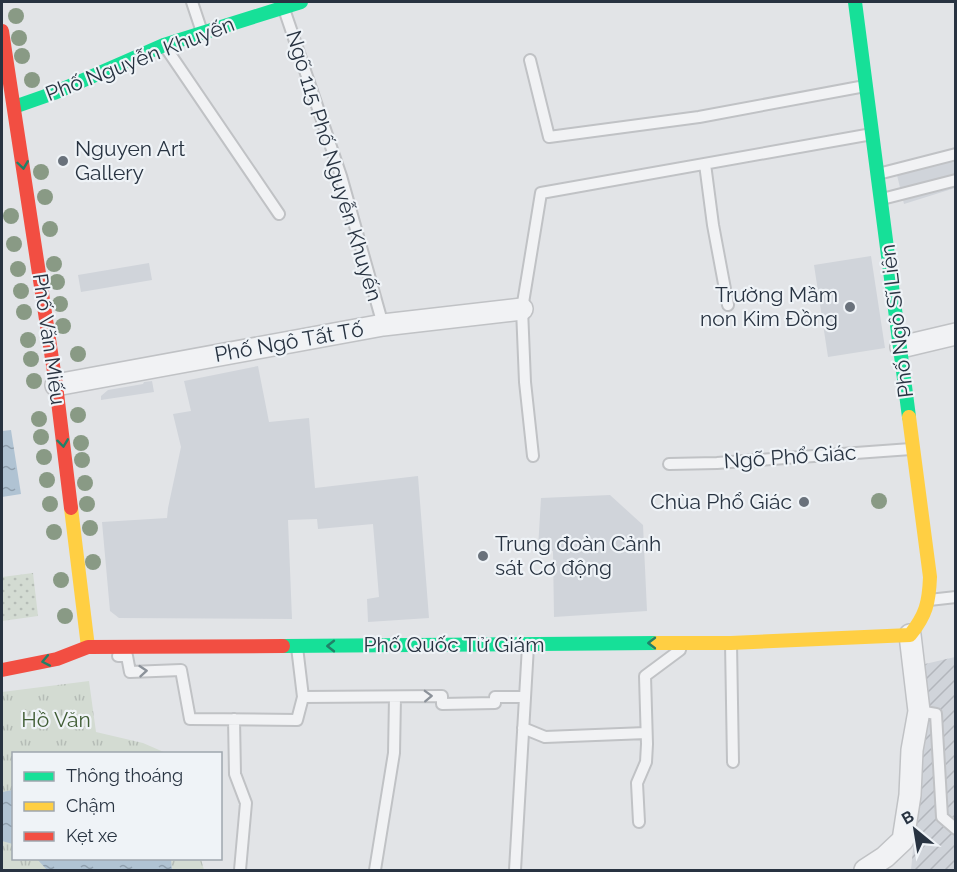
<svg xmlns="http://www.w3.org/2000/svg" width="957" height="872" font-family="Raleway,sans-serif">
<style>
.built{fill:#d0d4da}
.industrial{fill:url(#industrial-furrows)}
.park{fill:url(#park-tufts)}
.garden{fill:url(#garden-dots)}
.water{fill:url(#water-ripples)}
.lines{fill:none;stroke-linecap:round;stroke-linejoin:round}
.lane-casing{stroke:#c0c2c5;stroke-width:14}
.street-casing{stroke:#c0c2c5;stroke-width:24}
.lane{stroke:#f1f2f4;stroke-width:10}
.street{stroke:#f1f2f4;stroke-width:21}
.fast{stroke:#16e098;stroke-width:14}
.slow{stroke:#ffcf43;stroke-width:14}
.jam{stroke:#f24e42;stroke-width:14}
.tree{fill:#899a85}
.oneway{stroke:#208168}
.oneway2{stroke:#8c929a}
.poi-dot{fill:#69717b;stroke:#eff3f7;stroke-width:2}
.labels{text-anchor:middle;stroke-width:4.5;stroke-linejoin:round;paint-order:stroke}
.street-label{font-size:21px;fill:#283341;stroke:#eff3f7}
.poi-label{font-size:21px;fill:#283341;stroke:#eff3f7;text-anchor:start}
.park-label{font-size:21px;fill:#405d35;stroke:#eff3f7}
</style>
<defs>
<pattern id="industrial-furrows" width="10" height="10" patternUnits="userSpaceOnUse" patternTransform="scale(1.5)"><rect width="10" height="10" fill="#d0d4da"/><path d="M-1 1l2-2M0 10L10 0M9 11l2-2" fill="none" stroke="#b3b6bc"/></pattern>
<pattern id="park-tufts" width="24" height="20" patternUnits="userSpaceOnUse" patternTransform="scale(1.5)"><rect width="24" height="20" fill="#d3dbd2"/><path d="M3 7l-1-3M5 7V3M7 7l1-3M15 17l-1-3M17 17v-4M19 17l1-3" fill="none" stroke="#b5bcb6"/></pattern>
<pattern id="garden-dots" width="8" height="8" patternUnits="userSpaceOnUse" patternTransform="scale(1.5)"><rect width="8" height="8" fill="#d3dbd2"/><path d="M2 2h.1M6 6h.1" fill="none" stroke="#b5bcb6" stroke-width="1.8" stroke-linecap="round"/></pattern>
<pattern id="water-ripples" width="26" height="14" patternUnits="userSpaceOnUse" patternTransform="scale(1.5)"><rect width="26" height="14" fill="#b0c3d3"/><path d="M2 4q2-2 4 0t4 0M15 11q2-2 4 0t4 0" fill="none" stroke="#8f9fad"/></pattern>
</defs>
<rect width="100%" height="100%" fill="#e2e4e7"/>
<path class="built" d="M 955,152 L 955,188 L 904,204 L 895,167 Z
M 871,256 L 885,348 L 828,357 L 814,265 Z
M 149,263 L 152,280 L 81,292 L 78,275 Z
M 258,366 L 269,422 L 309,418 L 315,488 L 418,476 L 429,618 L 368,622 L 367,599 L 379,597 L 373,524 L 318,529 L 317,519 L 288,520 L 292,619 L 119,618 L 110,611 L 102,522 L 167,518 L 168,508 L 181,447 L 173,414 L 191,411 L 184,381 Z
M 152,381 L 154,392 L 101,400 L 101,396 L 108,390 L 143,384 L 144,382 Z
M 610,495 L 643,525 L 647,611 L 554,617 L 553,551 L 538,549 L 541,498 Z"/>
<path class="industrial" d="M 955,657 L 955,870 L 911,870 L 927,707 L 925,664 Z"/>
<path class="park" d="M 89,681 L 96,732 L 143,743 L 166,753 L 14,754 L 14,858 L 201,859 L 204,870 L 2,870 L 2,692 Z"/>
<path class="garden" d="M 33,573 L 38,616 L 2,621 L 2,577 Z"/>
<path class="water" d="M 11,430 L 21,494 L 2,497 L 2,431 Z
M 13,790 L 14,790 L 13,844 L 2,841 L 2,792 Z
M 37,859 L 171,859 L 172,870 L 47,870 Z"/>
<g class="lines">
<g class="lane-casing">
<path id="lane" d="M 192,2 L 202,32
M 284,9 L 341,176 L 383,325
M 164,45 L 279,214
M 530,60 L 549,137 L 699,117 L 865,86
M 705,164 L 713,225 L 728,305
M 878,174 L 956,154
M 882,199 L 956,180
M 533,456 L 525,382 L 522,309 L 541,193 L 872,134
M 669,464 L 717,463 L 911,449
M 929,600 L 956,597
M 731,643 L 733,762
M 297,647 L 303,697
M 118,656 L 127,656 L 130,672 L 181,670 L 190,719 L 297,720 L 303,697 L 442,696 L 442,704 L 495,703 L 495,697 L 524,697
M 919,711 L 936,714 L 942,817 L 956,829
M 234,719 L 235,774 L 246,803 L 240,870
M 523,728 L 545,737 L 646,733
M 639,822 L 637,783 L 646,762 L 647,744 L 645,676 L 680,650
M 375,870 L 394,753 L 395,697
M 515,870 L 528,646"/>
</g>
<g class="street-casing">
<path id="street" d="M 901,347 L 956,334
M 56,385 L 383,325 L 522,309
M 865,870 L 885,857 L 903,840 L 910,795 L 912,750 L 919,711 L 910,635"/>
</g>
<use href="#lane" class="lane"/>
<use href="#street" class="street"/>
<path class="fast" d="M 855,2 L 909,417
M 14,107 L 54,93 L 164,45 L 301,2
M 283,646 L 657,643"/>
<path class="slow" d="M 71,508 L 88,647
M 657,643 L 731,643 L 910,635 C 926,615 929,603 930,577 L 909,417"/>
<path class="jam" d="M 2,31 L 56,385 L 71,508
M 2,670 L 57,659 L 88,647 L 283,646"/>
</g>
<g class="tree">
<circle cx="16" cy="16" r="8"/>
<circle cx="19" cy="38" r="8"/>
<circle cx="22" cy="56" r="8"/>
<circle cx="32" cy="80" r="8"/>
<circle cx="41" cy="172" r="8"/>
<circle cx="45" cy="197" r="8"/>
<circle cx="11" cy="216" r="8"/>
<circle cx="50" cy="229" r="8"/>
<circle cx="14" cy="244" r="8"/>
<circle cx="54" cy="264" r="8"/>
<circle cx="18" cy="269" r="8"/>
<circle cx="57" cy="282" r="8"/>
<circle cx="21" cy="291" r="8"/>
<circle cx="60" cy="304" r="8"/>
<circle cx="24" cy="312" r="8"/>
<circle cx="63" cy="326" r="8"/>
<circle cx="28" cy="340" r="8"/>
<circle cx="78" cy="354" r="8"/>
<circle cx="31" cy="359" r="8"/>
<circle cx="34" cy="381" r="8"/>
<circle cx="78" cy="415" r="8"/>
<circle cx="39" cy="419" r="8"/>
<circle cx="41" cy="437" r="8"/>
<circle cx="81" cy="443" r="8"/>
<circle cx="44" cy="457" r="8"/>
<circle cx="82" cy="460" r="8"/>
<circle cx="47" cy="480" r="8"/>
<circle cx="85" cy="483" r="8"/>
<circle cx="879" cy="501" r="8"/>
<circle cx="50" cy="504" r="8"/>
<circle cx="87" cy="504" r="8"/>
<circle cx="90" cy="528" r="8"/>
<circle cx="54" cy="532" r="8"/>
<circle cx="93" cy="562" r="8"/>
<circle cx="61" cy="580" r="8"/>
<circle cx="65" cy="616" r="8"/>
</g>
<defs><path id="oneway-chevron" d="M-2-3.5L2.5 0L-2 3.5" fill="none" stroke-width="1.6" stroke-linecap="round" stroke-linejoin="round" transform="scale(1.5)"/></defs>
<g class="oneway">
<use href="#oneway-chevron" transform="translate(23 165) rotate(82)"/>
<use href="#oneway-chevron" transform="translate(63 443) rotate(83)"/>
<use href="#oneway-chevron" transform="translate(652 643) rotate(180)"/>
<use href="#oneway-chevron" transform="translate(331 646) rotate(180)"/>
<use href="#oneway-chevron" transform="translate(46 661) rotate(169)"/>
</g>
<g class="oneway2">
<use href="#oneway-chevron" transform="translate(143 671) rotate(-5)"/>
<use href="#oneway-chevron" transform="translate(428 696) rotate(-2)"/>
</g>
<g class="poi-dot">
<circle cx="63" cy="161" r="6"/>
<circle cx="850" cy="307" r="6"/>
<circle cx="804" cy="502" r="6"/>
<circle cx="483" cy="556" r="6"/>
</g>
<g class="labels">
<g class="street-label">
<text transform="translate(140 59) rotate(-21)" y="7">Phố Nguyễn Khuyến</text>
<text transform="translate(334 166) rotate(73)" y="7">Ngõ 115 Phố Nguyễn Khuyến</text>
<text transform="translate(897 321) rotate(-97)" y="7">Phố Ngô Sĩ Liên</text>
<text transform="translate(49 339) rotate(82)" y="7">Phố Văn Miếu</text>
<text transform="translate(289 342) rotate(-10)" y="7">Phố Ngô Tất Tố</text>
<text transform="translate(790 457) rotate(-4)" y="7">Ngõ Phổ Giác</text>
<text x="454" y="652">Phố Quốc Tử Giám</text>
</g>
<g class="poi-label">
<text x="75" y="156">Nguyen Art<tspan x="75" dy="24">Gallery</tspan></text>
<text x="838" y="302" text-anchor="end">Trường Mầm<tspan x="838" dy="24">non Kim Đồng</tspan></text>
<text x="792" y="509" text-anchor="end">Chùa Phổ Giác</text>
<text x="495" y="551">Trung đoàn Cảnh<tspan x="495" dy="24">sát Cơ động</tspan></text>
</g>
<g class="park-label">
<text x="56" y="727">Hồ Văn</text>
</g>
</g>
<rect width="957" height="872" fill="none" stroke="#283341" stroke-width="6"/>
<rect x="12" y="752" width="210" height="108" fill="#eff3f7" stroke="#9fa6ae" stroke-width="1.5"/>
<rect x="24" y="772" width="30" height="9" fill="#16e098" stroke="#9fa6ae" stroke-width="1.5"/>
<text x="66" y="782" font-size="18" fill="#283341">Thông thoáng</text>
<rect x="24" y="802" width="30" height="9" fill="#ffcf43" stroke="#9fa6ae" stroke-width="1.5"/>
<text x="66" y="812" font-size="18" fill="#283341">Chậm</text>
<rect x="24" y="832" width="30" height="9" fill="#f24e42" stroke="#9fa6ae" stroke-width="1.5"/>
<text x="66" y="842" font-size="18" fill="#283341">Kẹt xe</text>
<g transform="translate(915 830) rotate(330)" stroke="#eff3f7" stroke-width="4.5" paint-order="stroke">
<path d="M0-4.5L10 22L0 15L-10 22Z" fill="#283341"/>
<text y="-9" font-size="16" font-weight="bold" text-anchor="middle" fill="#283341">B</text>
</g>
</svg>
